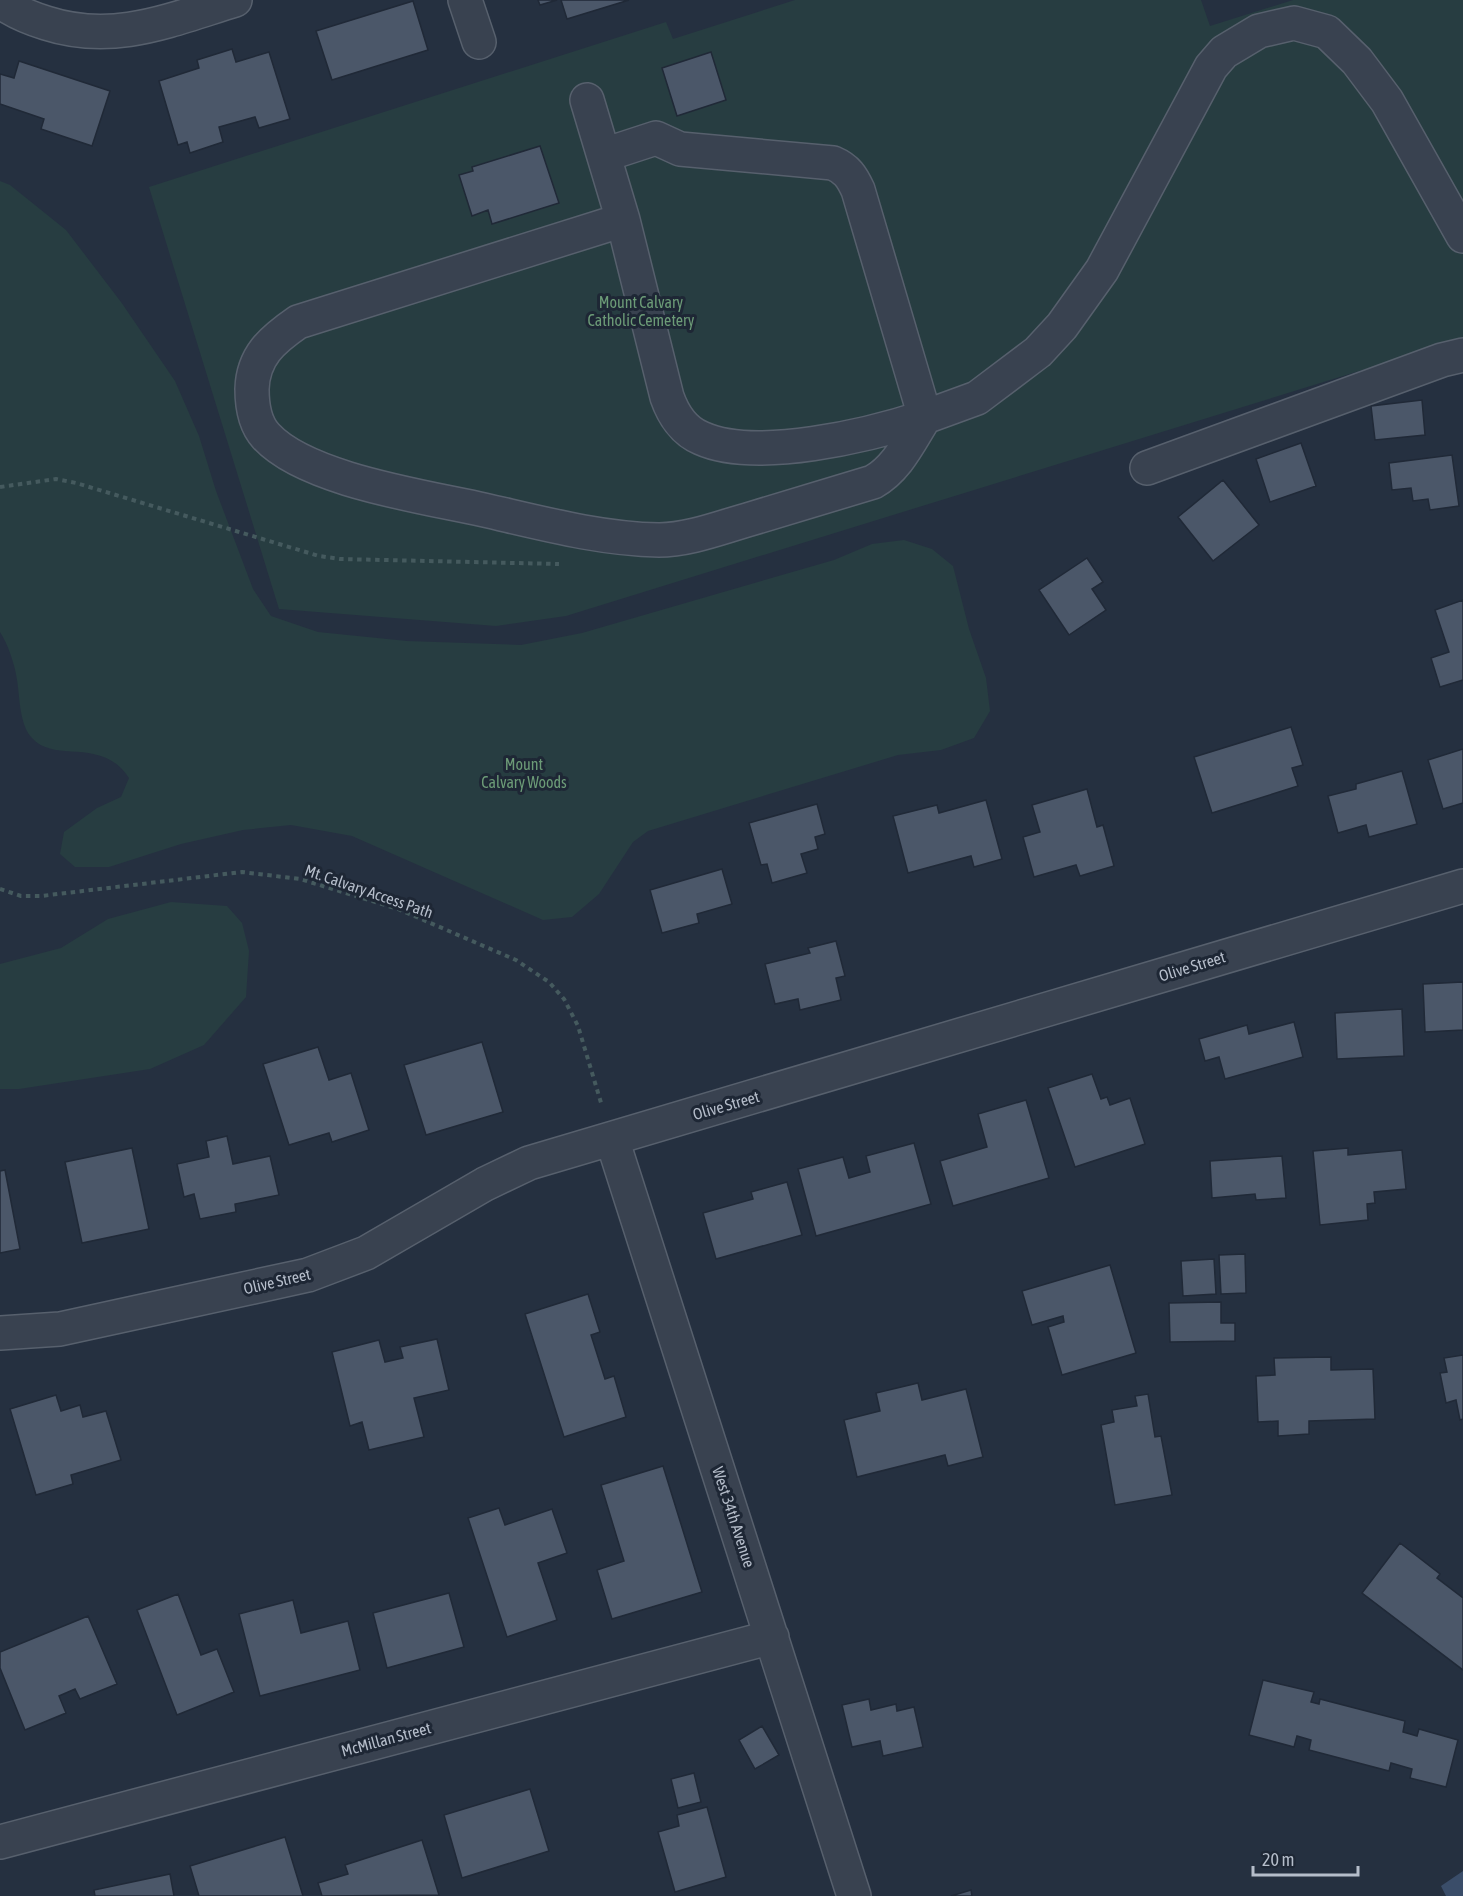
<svg xmlns="http://www.w3.org/2000/svg" width="1463" height="1896" font-family="'Asap Condensed',sans-serif">
<style>
.green{fill:#273d41}
.water{fill:#3a4d69}
.building{fill:#4b5769;stroke:#202937;stroke-width:1.5}
.lines{fill:none;stroke-linecap:round;stroke-linejoin:round}
.minor-casing{stroke:#57606d;stroke-width:36}
.path{stroke:#455a5e;stroke-width:4;stroke-dasharray:4.5 4.5;stroke-linecap:butt}
.minor{stroke:#394250;stroke-width:33}
.labels{text-anchor:middle;stroke-width:6;stroke-linejoin:round;paint-order:stroke}
.park-label{font-size:16px;fill:#6c9b77;stroke:#1e2735}
.street-label{font-size:16px;fill:#b5bdca;stroke:#1e2735}
</style>
<rect width="100%" height="100%" fill="#253040"/>
<path class="green" d="M 795,0 L 1201,0 L 1210,26 L 1293,0 L 1463,0 L 1463,339 L 566,616 L 496,626 L 279,609 L 149,187 L 666,22 L 673,39 Z
M 0,181 L 10,185 L 66,230 L 121,302 L 175,381 L 199,436 L 216,491 L 253,589 L 271,616 L 318,632 L 407,641 L 521,645 L 582,633 L 834,560 L 872,544 L 904,540 L 932,549 L 953,566 L 969,629 L 986,678 L 990,711 L 974,738 L 941,750 L 898,755 L 648,831 L 633,842 L 599,894 L 572,917 L 543,920 L 352,836 L 291,825 L 243,830 L 181,844 L 109,867 L 75,867 L 60,854 L 64,832 L 97,808 L 121,797 L 129,778 C 102,736 55,764 32,738 C 19,724 20,697 17,680 C 15,665 8,644 0,632 Z
M 171,902 L 227,906 L 242,923 L 249,951 L 246,997 L 204,1045 L 150,1069 L 19,1089 L 0,1089 L 0,964 L 61,948 L 108,919 Z"/>
<path class="water" d="M 1463,1871 L 1463,1896 L 1446,1896 L 1441,1886 Z"/>
<path class="building" d="M 538,0 L 557,0 L 540,5 Z
M 561,0 L 629,0 L 567,19 Z
M 413,1 L 428,50 L 332,80 L 316,31 Z
M 232,49 L 236,62 L 269,52 L 290,119 L 259,128 L 255,117 L 219,127 L 223,142 L 190,153 L 187,142 L 178,145 L 159,81 L 199,68 L 197,60 Z
M 711,52 L 726,100 L 677,116 L 662,68 Z
M 19,61 L 110,91 L 92,146 L 41,129 L 44,119 L 0,104 L 0,74 L 14,78 Z
M 540,146 L 559,203 L 492,224 L 488,210 L 472,216 L 459,175 L 473,171 L 472,167 Z
M 1422,400 L 1425,435 L 1375,440 L 1371,406 Z
M 1301,443 L 1316,486 L 1270,502 L 1256,459 Z
M 1452,455 L 1459,506 L 1430,510 L 1428,499 L 1413,501 L 1411,488 L 1392,490 L 1389,463 Z
M 1223,480 L 1259,525 L 1213,561 L 1178,517 Z
M 1087,558 L 1103,582 L 1092,589 L 1106,610 L 1069,635 L 1039,590 Z
M 1463,600 L 1463,680 L 1440,687 L 1431,658 L 1449,652 L 1435,610 Z
M 1291,727 L 1303,765 L 1292,768 L 1298,786 L 1212,813 L 1194,757 Z
M 1463,749 L 1463,803 L 1443,809 L 1428,760 Z
M 1402,771 L 1417,824 L 1369,837 L 1366,825 L 1338,833 L 1328,796 L 1356,789 L 1356,784 Z
M 1087,789 L 1097,827 L 1103,825 L 1114,866 L 1080,876 L 1076,865 L 1034,877 L 1023,837 L 1040,832 L 1032,805 Z
M 986,800 L 1002,859 L 974,867 L 971,856 L 908,873 L 893,816 L 937,805 L 939,813 Z
M 817,804 L 825,834 L 815,837 L 818,849 L 801,854 L 807,873 L 772,883 L 767,864 L 761,865 L 749,823 Z
M 722,869 L 732,904 L 697,914 L 699,923 L 662,933 L 650,890 Z
M 836,941 L 845,976 L 836,978 L 841,1000 L 800,1010 L 798,999 L 775,1004 L 765,964 L 810,953 L 808,948 Z
M 1463,982 L 1463,1030 L 1425,1032 L 1423,984 Z
M 1402,1009 L 1404,1056 L 1337,1059 L 1335,1013 Z
M 1294,1022 L 1303,1057 L 1225,1079 L 1219,1057 L 1205,1061 L 1199,1039 L 1247,1025 L 1249,1034 Z
M 482,1042 L 503,1112 L 426,1135 L 404,1065 Z
M 318,1047 L 329,1080 L 351,1073 L 369,1130 L 332,1142 L 329,1133 L 289,1145 L 263,1064 Z
M 1092,1074 L 1101,1099 L 1107,1097 L 1110,1105 L 1130,1098 L 1145,1144 L 1075,1167 L 1048,1088 Z
M 1026,1100 L 1049,1178 L 953,1206 L 940,1161 L 987,1147 L 978,1114 Z
M 227,1136 L 233,1164 L 270,1156 L 279,1195 L 235,1204 L 236,1212 L 200,1219 L 194,1194 L 184,1197 L 177,1164 L 209,1157 L 206,1141 Z
M 914,1143 L 931,1204 L 816,1236 L 798,1169 L 843,1157 L 849,1178 L 870,1172 L 866,1156 Z
M 132,1148 L 149,1229 L 82,1243 L 65,1162 Z
M 1348,1148 L 1348,1155 L 1402,1150 L 1406,1189 L 1374,1192 L 1375,1203 L 1367,1204 L 1368,1220 L 1320,1225 L 1313,1151 Z
M 1282,1156 L 1286,1198 L 1256,1200 L 1255,1194 L 1212,1198 L 1210,1161 Z
M 5,1170 L 20,1249 L 0,1253 L 0,1171 Z
M 787,1182 L 802,1235 L 716,1259 L 703,1213 L 753,1199 L 751,1192 Z
M 1245,1254 L 1246,1293 L 1221,1294 L 1219,1255 Z
M 1214,1259 L 1216,1294 L 1183,1296 L 1181,1261 Z
M 1110,1265 L 1136,1353 L 1062,1375 L 1048,1327 L 1064,1322 L 1063,1316 L 1032,1325 L 1022,1291 Z
M 588,1294 L 600,1332 L 591,1335 L 605,1379 L 614,1376 L 626,1417 L 564,1437 L 525,1314 Z
M 1221,1302 L 1221,1323 L 1235,1323 L 1235,1341 L 1170,1342 L 1169,1303 Z
M 437,1339 L 449,1390 L 414,1398 L 424,1437 L 369,1450 L 362,1422 L 350,1426 L 332,1352 L 379,1340 L 385,1362 L 403,1358 L 400,1347 Z
M 1463,1355 L 1463,1419 L 1460,1420 L 1456,1400 L 1446,1403 L 1440,1373 L 1447,1372 L 1444,1358 Z
M 1331,1357 L 1331,1370 L 1373,1369 L 1375,1419 L 1309,1421 L 1309,1434 L 1278,1436 L 1278,1421 L 1258,1422 L 1256,1376 L 1275,1375 L 1274,1358 Z
M 918,1383 L 922,1400 L 966,1389 L 983,1457 L 948,1466 L 945,1455 L 857,1477 L 844,1420 L 880,1411 L 876,1393 Z
M 1148,1394 L 1155,1437 L 1161,1436 L 1172,1495 L 1115,1505 L 1101,1425 L 1114,1422 L 1112,1410 L 1137,1406 L 1135,1396 Z
M 56,1395 L 61,1411 L 80,1405 L 83,1417 L 106,1411 L 121,1460 L 71,1475 L 73,1484 L 36,1495 L 10,1409 Z
M 663,1466 L 702,1592 L 612,1619 L 597,1570 L 624,1561 L 601,1485 Z
M 499,1508 L 505,1525 L 552,1509 L 567,1553 L 538,1563 L 557,1620 L 507,1637 L 468,1518 Z
M 1400,1543 L 1440,1574 L 1437,1578 L 1463,1598 L 1463,1670 L 1362,1593 Z
M 449,1593 L 464,1647 L 387,1668 L 373,1613 Z
M 178,1594 L 201,1655 L 217,1649 L 234,1692 L 177,1715 L 137,1610 Z
M 293,1600 L 301,1633 L 348,1621 L 360,1670 L 260,1696 L 239,1614 Z
M 88,1616 L 117,1684 L 80,1699 L 75,1689 L 59,1696 L 66,1713 L 25,1730 L 0,1668 L 0,1652 Z
M 1263,1680 L 1314,1692 L 1311,1702 L 1319,1704 L 1320,1699 L 1405,1721 L 1403,1732 L 1417,1736 L 1419,1729 L 1458,1740 L 1446,1787 L 1410,1778 L 1412,1769 L 1391,1763 L 1389,1771 L 1309,1750 L 1311,1740 L 1297,1736 L 1294,1747 L 1249,1735 Z
M 869,1699 L 871,1710 L 896,1704 L 897,1711 L 914,1707 L 923,1747 L 883,1756 L 880,1741 L 852,1747 L 842,1705 Z
M 762,1726 L 779,1755 L 755,1769 L 739,1740 Z
M 694,1773 L 701,1802 L 678,1808 L 671,1779 Z
M 530,1789 L 549,1851 L 462,1878 L 444,1815 Z
M 707,1807 L 726,1877 L 675,1892 L 658,1832 L 679,1826 L 677,1815 Z
M 285,1837 L 303,1896 L 199,1896 L 190,1866 Z
M 422,1840 L 439,1895 L 322,1896 L 318,1883 L 348,1874 L 345,1865 Z
M 170,1874 L 174,1896 L 95,1896 L 94,1890 Z
M 971,1890 L 972,1896 L 951,1896 Z"/>
<g class="lines">
<g class="minor-casing">
<path id="minor" d="M 465,0 L 479,42
M 0,1 C 13,11 30,18 46,23 C 114,45 170,20 235,0
M 587,100 L 623,220 L 667,397 C 673,414 684,431 701,438 C 756,463 870,435 925,417
M 604,155 L 656,138 L 680,149 L 833,163 C 847,169 852,177 858,190 L 925,417 L 977,398 L 1038,352 L 1062,326 L 1102,270 L 1211,67 L 1224,52 L 1259,31 L 1294,23 L 1327,32 L 1357,61 L 1387,101 L 1463,236
M 623,220 L 298,322 C 272,340 253,356 252,389 C 252,405 255,424 266,436 C 306,480 426,497 484,510 C 541,523 600,539 659,540 C 688,540 719,528 747,520 C 789,507 831,495 873,482 C 898,468 910,440 925,417
M 1147,468 L 1442,360 L 1463,355
M 612,1139 L 854,1896
M 0,1333 L 60,1329 L 308,1275 L 366,1253 L 485,1184 L 529,1163 L 1463,886
M 0,1842 L 772,1637"/>
</g>
<path class="path" d="M 0,487 L 56,479 L 76,483 L 319,556 L 340,559 L 559,564
M 0,889 L 21,896 L 41,896 L 242,872 L 300,879 L 398,909 L 516,960 L 549,982 L 564,999 L 578,1026 L 602,1106"/>
<use href="#minor" class="minor"/>
</g>
<g class="labels">
<g class="park-label">
<text x="641" y="308">Mount Calvary<tspan x="641" dy="18">Catholic Cemetery</tspan></text>
<text x="524" y="770">Mount<tspan x="524" dy="18">Calvary Woods</tspan></text>
</g>
<g class="street-label">
<text transform="translate(369 891) rotate(19)" y="6">Mt. Calvary Access Path</text>
<text transform="translate(1192 966) rotate(-17)" y="6">Olive Street</text>
<text transform="translate(726 1105) rotate(-16)" y="6">Olive Street</text>
<text transform="translate(277 1281) rotate(-13)" y="6">Olive Street</text>
<text transform="translate(734 1517) rotate(72)" y="6">West 34th Avenue</text>
<text transform="translate(386 1739) rotate(-15)" y="6">McMillan Street</text>
</g>
</g>
<path d="M1253 1866v9h105v-9" fill="none" stroke="#b5bdca" stroke-width="3"/>
<text x="1262" y="1866" font-size="18" fill="#b5bdca" stroke="#1e2735" stroke-width="4.5" paint-order="stroke">20 m</text>
</svg>
